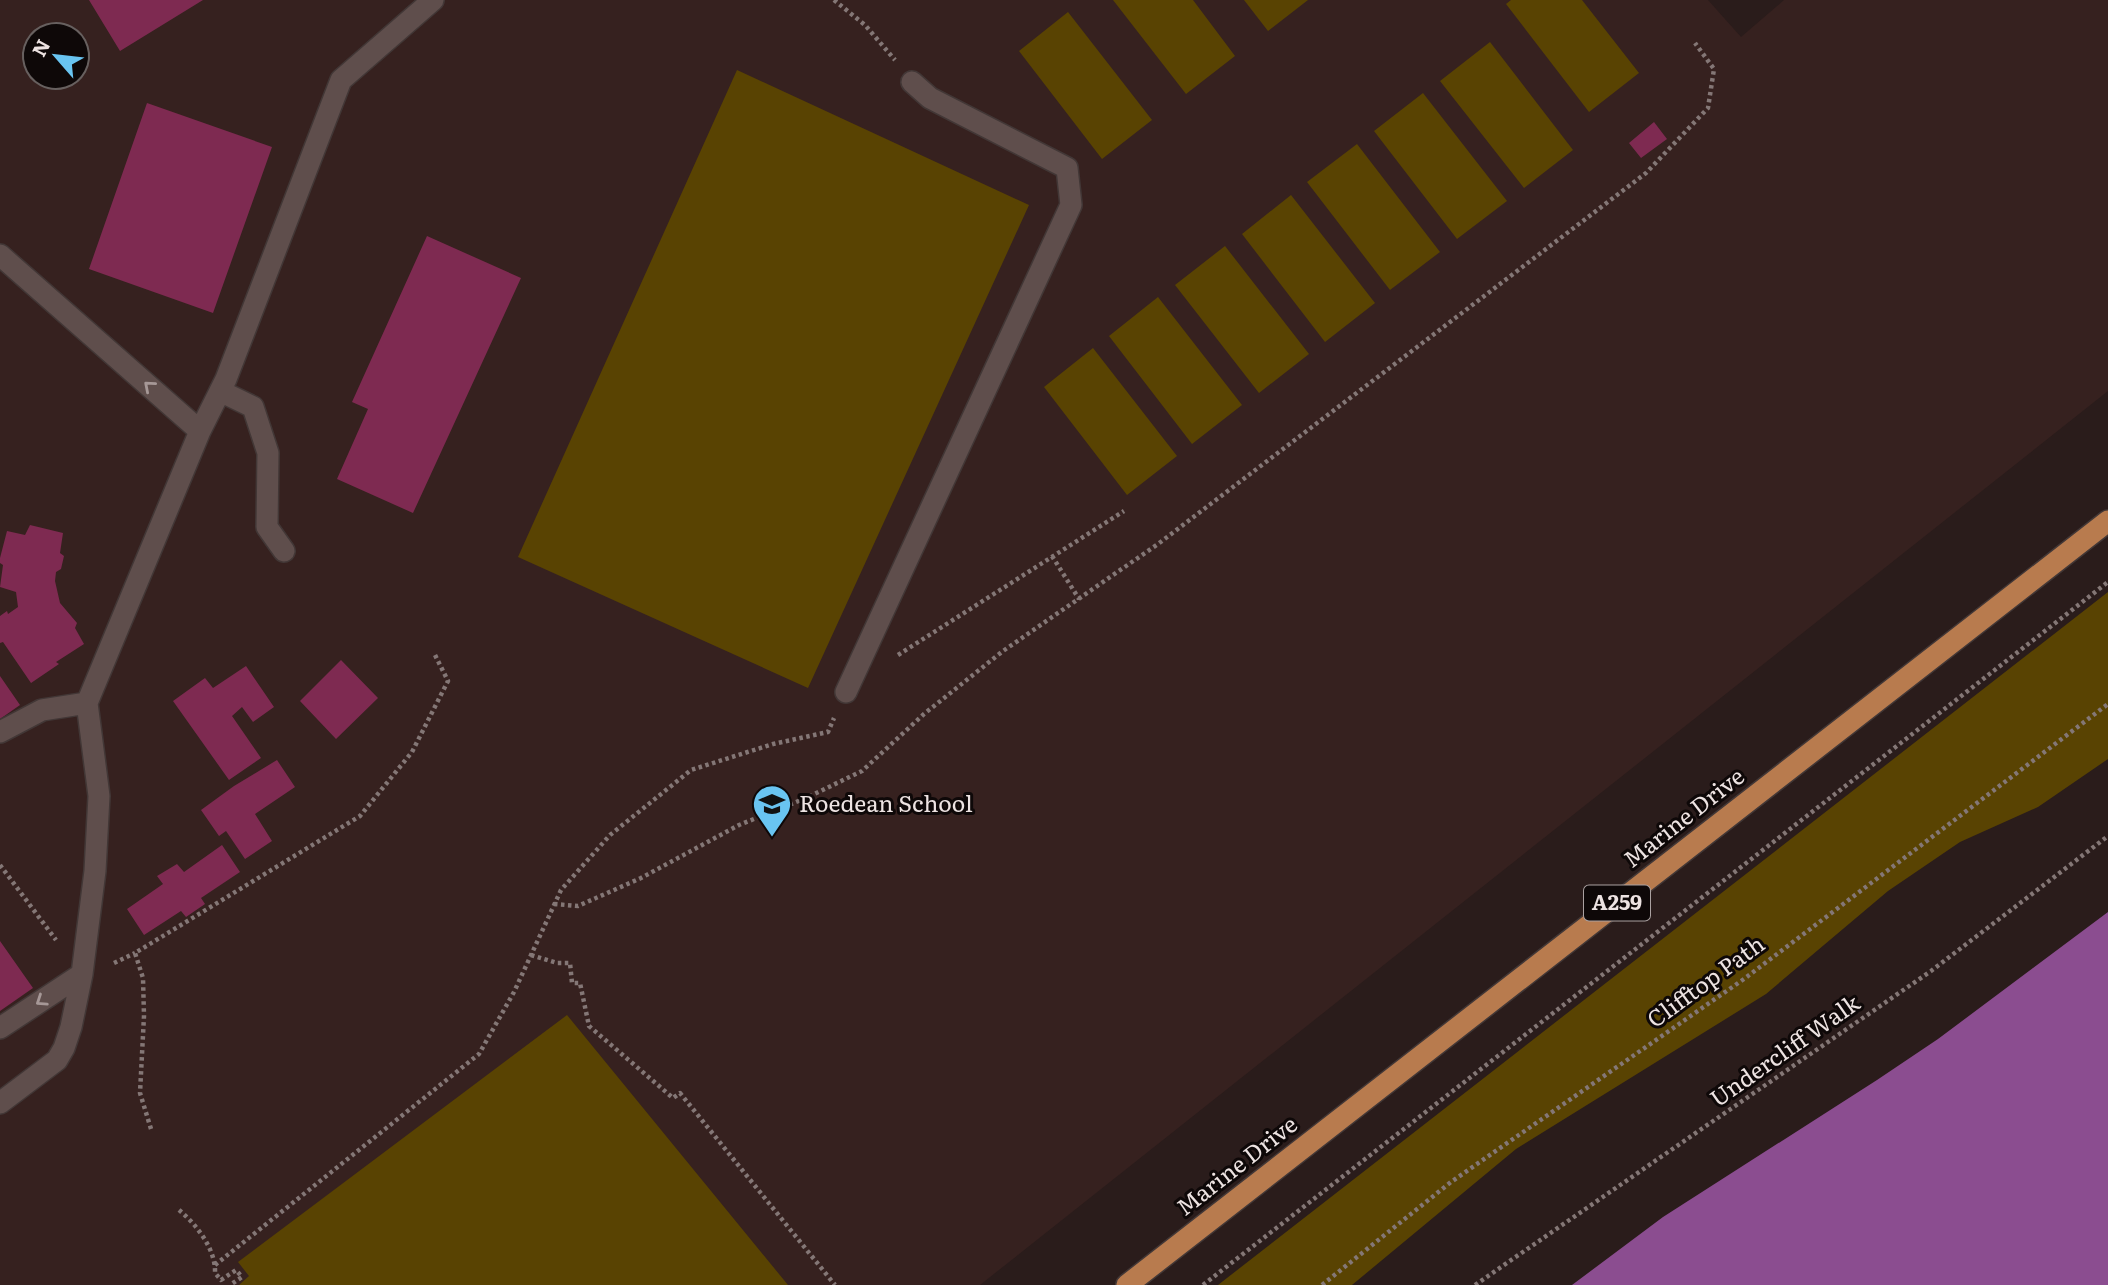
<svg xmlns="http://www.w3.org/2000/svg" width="2108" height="1285" font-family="Literata,serif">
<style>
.built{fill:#36211f;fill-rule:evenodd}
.green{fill:#594302}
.water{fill:#8b4d90}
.building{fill:#7e2a51}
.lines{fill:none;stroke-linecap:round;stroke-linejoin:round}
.minor-casing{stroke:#423736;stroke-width:24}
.major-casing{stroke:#423736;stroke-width:24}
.path{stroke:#847776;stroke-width:4.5;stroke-dasharray:3.5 3.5;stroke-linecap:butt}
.minor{stroke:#5f4e4c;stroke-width:21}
.major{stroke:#b87b4e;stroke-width:21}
.oneway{stroke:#a69897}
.labels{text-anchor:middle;stroke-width:6;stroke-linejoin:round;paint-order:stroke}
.shield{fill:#0e0808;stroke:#aaa1a1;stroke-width:2}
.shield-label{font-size:21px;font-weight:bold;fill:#ede3e2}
.poi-label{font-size:23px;fill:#ede3e2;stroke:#0e0808;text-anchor:start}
.street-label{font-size:23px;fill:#ede3e2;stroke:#0e0808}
</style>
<rect width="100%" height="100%" fill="#2a1c1b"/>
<path class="built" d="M 0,0 L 1708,0 L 1741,37 L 1784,0 L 2108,0 L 2108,391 L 980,1285 L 0,1285 ZM 35,35 L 77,35 L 77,77 L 35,77 Z"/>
<path class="green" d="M 1113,0 L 1193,0 L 1235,56 L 1186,94 Z
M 1244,0 L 1308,0 L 1268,31 Z
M 1511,0 L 1582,0 L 1639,73 L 1589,112 L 1506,4 Z
M 1068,12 L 1152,120 L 1102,159 L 1019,51 Z
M 1490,42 L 1573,150 L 1524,188 L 1440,81 Z
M 737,70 L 1029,205 L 808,688 L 518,557 Z
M 1423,93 L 1507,201 L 1457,239 L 1374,131 Z
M 1357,144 L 1440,252 L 1390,290 L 1307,182 Z
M 1291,195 L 1375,303 L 1325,342 L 1242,234 Z
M 1225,246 L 1309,354 L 1259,393 L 1175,285 Z
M 1158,297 L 1242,405 L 1192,444 L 1109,336 Z
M 1093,348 L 1177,456 L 1127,495 L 1044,387 Z
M 2108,592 L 2108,759 L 2038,807 L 1960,842 L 1888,891 L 1766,994 L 1516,1149 L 1352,1285 L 1218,1285 Z
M 567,1015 L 788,1285 L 239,1285 L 249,1276 L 238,1262 Z"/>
<path class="water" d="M 2108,912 L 2108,1285 L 1572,1285 L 1663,1217 L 1877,1080 L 1938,1039 Z"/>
<path class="building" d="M 89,0 L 203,0 L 120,51 Z
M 147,103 L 272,147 L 213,313 L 89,269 Z
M 1654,122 L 1667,139 L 1641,158 L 1629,143 Z
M 427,236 L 521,278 L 413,513 L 337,479 L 368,409 L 352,402 Z
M 30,525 L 63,533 L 60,553 L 64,556 L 61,569 L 56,572 L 55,581 L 60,603 L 77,623 L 75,628 L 84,644 L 56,662 L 59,664 L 31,683 L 3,642 L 0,643 L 0,616 L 7,611 L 8,614 L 18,607 L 16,592 L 0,587 L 3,565 L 0,563 L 0,558 L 7,531 L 25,535 Z
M 341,660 L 378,698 L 336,739 L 300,701 Z
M 246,666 L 274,707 L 253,722 L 242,707 L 232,716 L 261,758 L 229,780 L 173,701 L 205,678 L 213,688 Z
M 0,676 L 20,705 L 0,719 Z
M 277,760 L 295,787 L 255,814 L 272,841 L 245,859 L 226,831 L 219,836 L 201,810 L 234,786 Z
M 222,845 L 240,872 L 201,898 L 205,904 L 186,917 L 181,911 L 144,935 L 127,909 L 163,884 L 157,876 L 177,864 L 184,872 Z
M 0,941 L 33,988 L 0,1011 Z"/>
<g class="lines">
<g class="minor-casing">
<path id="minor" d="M 0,255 L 200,431
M 220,391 L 253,407 L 268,453 L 267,527 L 284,551
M 846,692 L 1071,205 L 1067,168 L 930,98 L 912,82
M 0,732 L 42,710 L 87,703
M 0,1028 L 82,974
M 0,1103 L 57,1060 L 64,1048 L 71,1027 L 82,974 L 95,871 L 99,796 L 87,703 L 200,431 L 226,379 L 341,80 L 433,0"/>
</g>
<g class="major-casing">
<path id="major" d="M 1127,1285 L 2108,521"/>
</g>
<path class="path" d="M 834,0 L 865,25 L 895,60
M 1052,556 L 1079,599
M 898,655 L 1124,511
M 0,865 L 56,940
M 554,904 L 578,906 L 641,878 L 739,825 L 806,798 L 862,771 L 924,714 L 1003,651 L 1158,544 L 1646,173 L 1708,108 L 1714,69 L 1695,43
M 531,955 L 557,963 L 570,963 L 572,983 L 580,983 L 589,1026 L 673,1098 L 680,1093 L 835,1285
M 114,963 L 135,953
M 151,1129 L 140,1093 L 144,1016 L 143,978 L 135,953 L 360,816 L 412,752 L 448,681 L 435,655
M 179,1210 C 196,1224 216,1249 215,1273 L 221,1280 L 236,1270 L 242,1277 L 230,1285
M 215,1265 L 479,1054 L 514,992 L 561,890 L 610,835 L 691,770 L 773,744 L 828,732 L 834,718
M 1203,1285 L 2108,582
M 1322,1285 L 1451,1182 L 1744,979 L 2108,704
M 1475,1285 L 1931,971 L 2108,836"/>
<use href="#minor" class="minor"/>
<use href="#major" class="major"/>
</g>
<defs><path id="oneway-chevron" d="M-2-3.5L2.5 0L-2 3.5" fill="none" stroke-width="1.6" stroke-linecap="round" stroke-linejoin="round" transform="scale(1.75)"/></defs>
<g class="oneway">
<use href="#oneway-chevron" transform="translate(149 386) rotate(-139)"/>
<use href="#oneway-chevron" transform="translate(41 1001) rotate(146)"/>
</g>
<defs>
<g id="school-pin" transform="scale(2.0125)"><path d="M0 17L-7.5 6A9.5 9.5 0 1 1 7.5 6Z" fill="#69c4f1" stroke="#0e0808"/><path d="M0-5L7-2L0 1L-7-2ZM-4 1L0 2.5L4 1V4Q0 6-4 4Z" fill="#111"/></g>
</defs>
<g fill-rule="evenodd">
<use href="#school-pin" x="772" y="804"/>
</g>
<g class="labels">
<rect class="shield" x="1584" y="885.5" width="66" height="35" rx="5"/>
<g class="shield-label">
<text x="1617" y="910">A259</text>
</g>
<g class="poi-label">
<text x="799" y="812">Roedean School</text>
</g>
<g class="street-label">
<text transform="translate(1684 818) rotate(-38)" y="8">Marine Drive</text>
<text transform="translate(1706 982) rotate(-36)" y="8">Clifftop Path</text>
<text transform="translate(1785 1051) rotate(-35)" y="8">Undercliff Walk</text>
<text transform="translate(1237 1166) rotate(-38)" y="8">Marine Drive</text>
</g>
</g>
<g transform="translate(56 56) rotate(298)"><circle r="33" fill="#0e0808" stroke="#67605f" stroke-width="2"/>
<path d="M0-5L12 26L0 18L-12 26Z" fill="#69c4f1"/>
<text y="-10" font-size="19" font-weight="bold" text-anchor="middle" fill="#ede3e2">N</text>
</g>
</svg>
